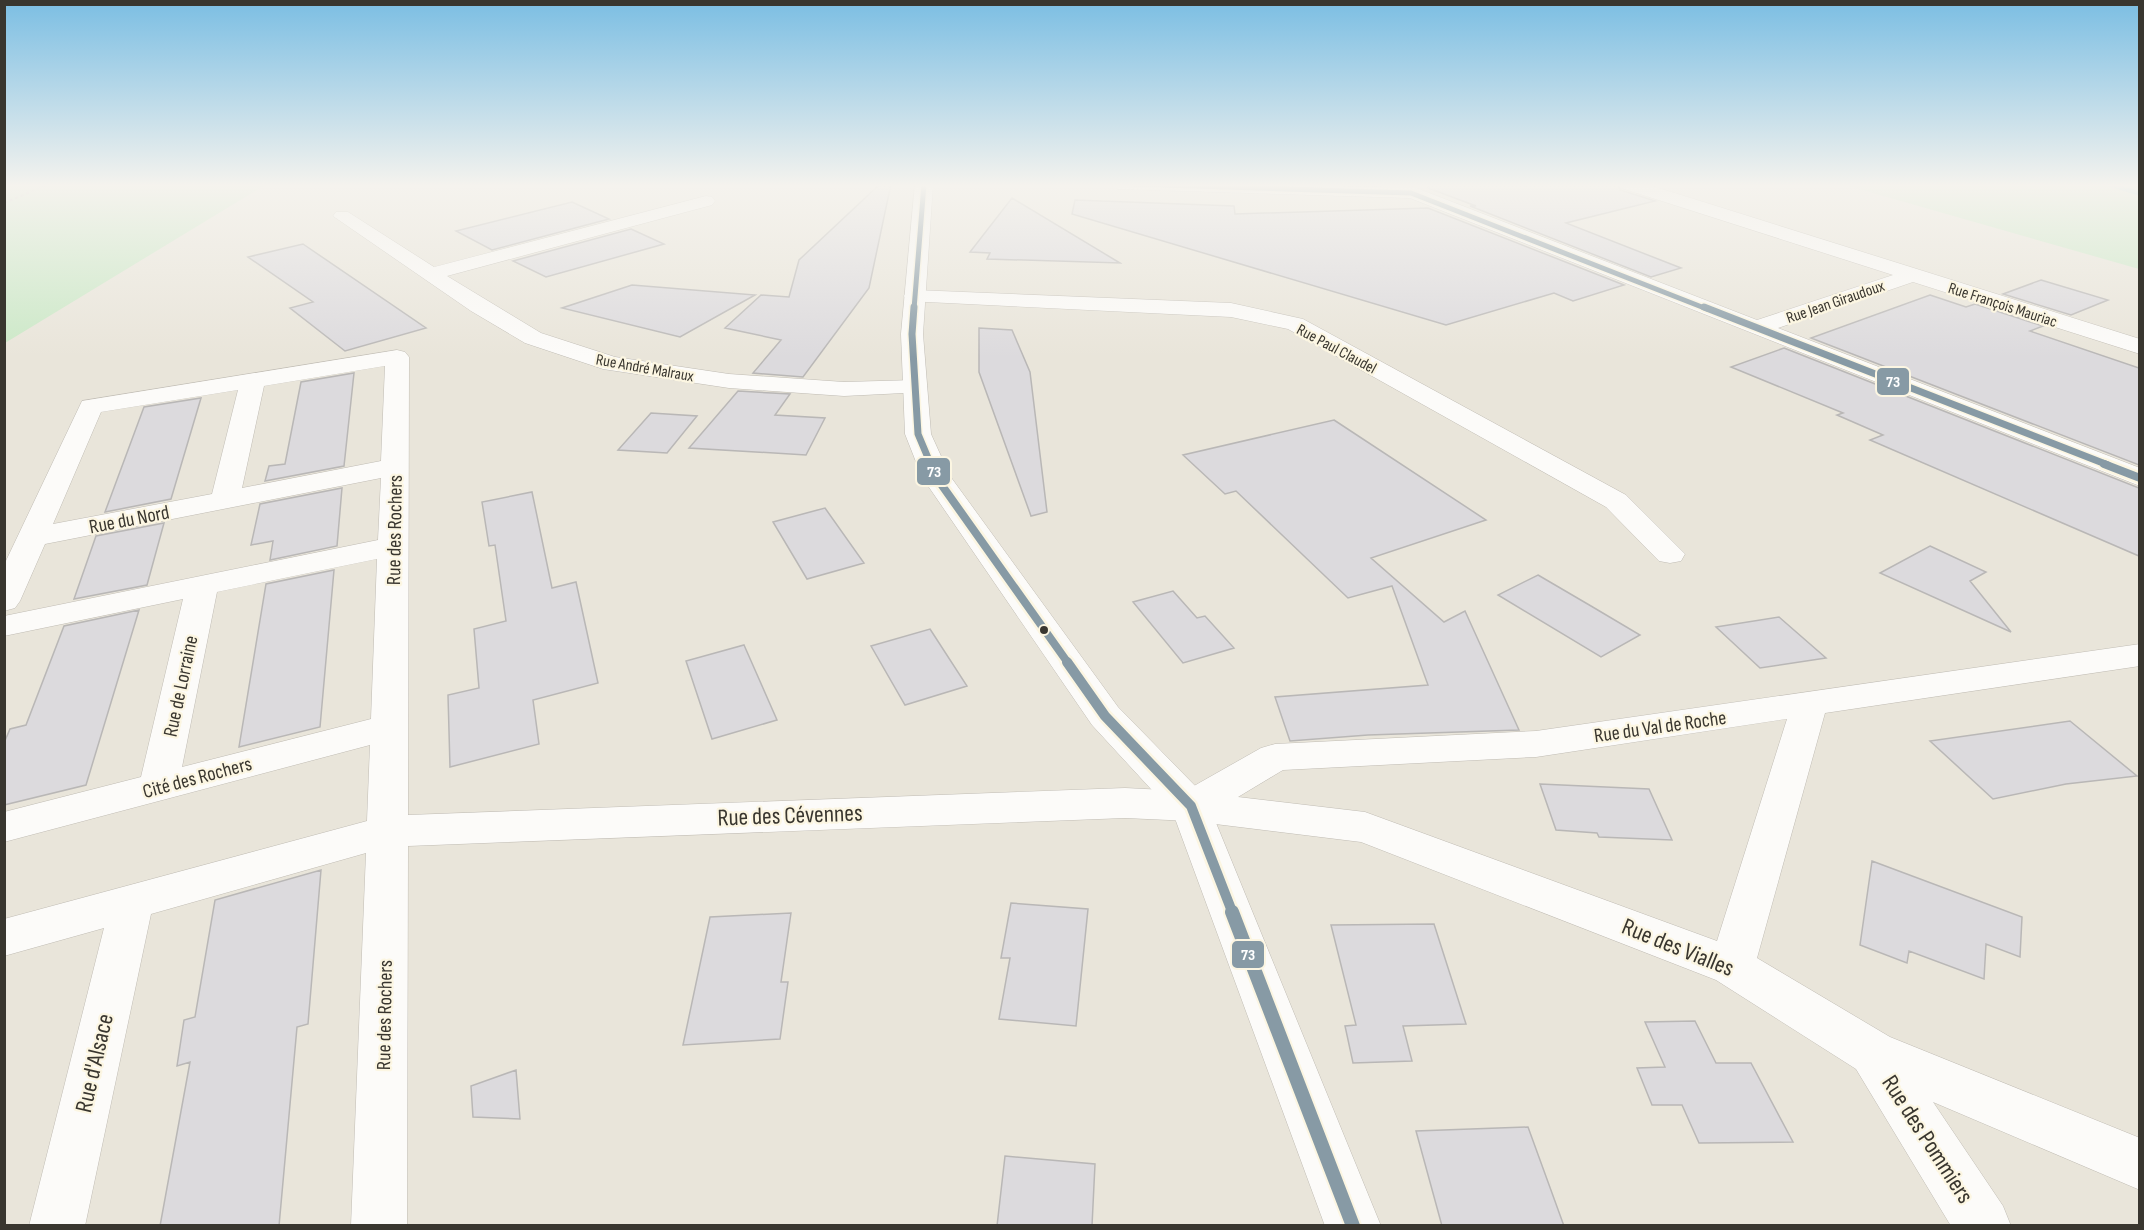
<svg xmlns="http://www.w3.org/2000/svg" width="2144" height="1230" font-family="'Sofia Sans Condensed',sans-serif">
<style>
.green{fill:#cae8c6}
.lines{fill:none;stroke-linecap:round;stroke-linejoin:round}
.stream{fill:#79ccdb;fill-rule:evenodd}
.building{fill:#dcdadd;stroke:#b9b7b6;stroke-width:1.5}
.minor-casing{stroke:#c0bcb4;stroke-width:1}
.tertiary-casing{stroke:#c0bcb4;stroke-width:1}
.path{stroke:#c6c6c1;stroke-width:2;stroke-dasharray:3 3;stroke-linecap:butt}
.minor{fill:#fcfbf9;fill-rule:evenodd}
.tertiary{fill:#fcfbf9;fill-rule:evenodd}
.bus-1-far4-casing{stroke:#fcf6e2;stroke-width:8}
.bus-1-far3-casing{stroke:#fcf6e2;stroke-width:10}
.bus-1-far2-casing{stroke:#fcf6e2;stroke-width:13}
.bus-1-far1-casing{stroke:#fcf6e2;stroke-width:15}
.bus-1-casing{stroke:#fcf6e2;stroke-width:18}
.bus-1-far4{stroke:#879aa5;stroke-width:5}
.bus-1-far3{stroke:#879aa5;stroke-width:7}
.bus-1-far2{stroke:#879aa5;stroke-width:8}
.bus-1-far1{stroke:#879aa5;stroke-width:10}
.bus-1{stroke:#879aa5;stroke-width:14}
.bus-dot{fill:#39362f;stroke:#fcf6e2;stroke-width:2}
.labels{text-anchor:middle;stroke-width:4.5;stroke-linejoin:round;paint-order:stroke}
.far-street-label{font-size:16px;fill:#39362f;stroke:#fcf6e2}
.street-label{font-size:20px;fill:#39362f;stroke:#fcf6e2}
.near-street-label{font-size:24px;fill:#39362f;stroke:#fcf6e2}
.line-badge{stroke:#fcf6e2;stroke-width:2}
.badge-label{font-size:16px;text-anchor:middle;font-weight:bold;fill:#fff}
</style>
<rect width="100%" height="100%" fill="#e9e5da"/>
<path class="green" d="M 4,185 L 5,184 L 265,185 L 5,343 Z
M 1845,185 L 2139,185 L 2139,269 Z"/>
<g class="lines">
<path class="stream" d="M 2101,184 L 2115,184 L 2140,191 L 2140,196 Z"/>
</g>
<path class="building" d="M 880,184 L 891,184 L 869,288 L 803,377 L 753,373 L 781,340 L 725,328 L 761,295 L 789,297 L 799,260 Z
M 1428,184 L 1617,184 L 1620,190 L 1655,201 L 1566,223 L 1681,268 L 1651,277 L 1470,206 L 1476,206 L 1428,188 Z
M 1012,198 L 1120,263 L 987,259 L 990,253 L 970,252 Z
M 1075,200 L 1234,206 L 1235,214 L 1428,208 L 1624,285 L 1573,301 L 1554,293 L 1446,325 L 1072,214 Z
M 572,202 L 609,219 L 492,250 L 456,231 Z
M 631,229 L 664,244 L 546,277 L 513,261 Z
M 303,244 L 426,328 L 345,351 L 290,308 L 313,302 L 248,257 Z
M 2041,280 L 2108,300 L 2071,315 L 2003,294 Z
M 632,285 L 755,295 L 680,337 L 562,308 Z
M 1930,295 L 1966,307 L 1975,304 L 2043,326 L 2030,331 L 2139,368 L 2139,465 L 1811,338 Z
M 979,328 L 1012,330 L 1030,372 L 1047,512 L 1031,516 L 979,372 Z
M 1784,348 L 2139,488 L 2139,556 L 1870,440 L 1883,435 L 1837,415 L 1843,413 L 1731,367 Z
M 354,373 L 344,466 L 265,481 L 269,466 L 285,464 L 301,382 Z
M 738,391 L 790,394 L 775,415 L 825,418 L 806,455 L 689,448 Z
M 201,398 L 171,499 L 105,512 L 144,407 Z
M 651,413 L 697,416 L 667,453 L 618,450 Z
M 1334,420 L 1486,520 L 1371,558 L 1444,622 L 1465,611 L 1519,730 L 1368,735 L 1290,741 L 1275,697 L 1428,685 L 1392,586 L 1348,598 L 1236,491 L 1225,494 L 1183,455 Z
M 342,488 L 337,546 L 270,560 L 273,541 L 251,545 L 260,504 Z
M 532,492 L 552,588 L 576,582 L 598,683 L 533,700 L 539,744 L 450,767 L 448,695 L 479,688 L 474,629 L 506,621 L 495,545 L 489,546 L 482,502 Z
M 825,508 L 864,563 L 807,579 L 773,522 Z
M 164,523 L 147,585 L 74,599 L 96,536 Z
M 1930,546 L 1986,572 L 1970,581 L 2011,632 L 1880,573 Z
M 334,570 L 320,727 L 239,747 L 266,584 Z
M 1538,575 L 1591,606 L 1640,635 L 1601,657 L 1498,595 Z
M 1173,591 L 1197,618 L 1205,616 L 1234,648 L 1183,663 L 1133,602 Z
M 139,610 L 86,785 L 4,805 L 4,743 L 10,729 L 26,725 L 64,626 Z
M 1779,617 L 1826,658 L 1760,668 L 1716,627 Z
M 930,629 L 967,686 L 905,705 L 871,646 Z
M 744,645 L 777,720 L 712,739 L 686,661 Z
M 2070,721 L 2137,776 L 2066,784 L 1993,799 L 1930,741 Z
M 1540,784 L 1649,789 L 1672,840 L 1599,837 L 1597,833 L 1556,830 Z
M 1872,861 L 2022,917 L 2020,957 L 1986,944 L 1984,979 L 1909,951 L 1907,963 L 1860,945 Z
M 321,870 L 308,1024 L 297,1027 L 279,1226 L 160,1226 L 190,1062 L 177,1066 L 184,1020 L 195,1017 L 215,900 Z
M 1011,903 L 1088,909 L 1076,1026 L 999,1019 L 1010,958 L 1001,958 Z
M 791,913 L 781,982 L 788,982 L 780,1039 L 683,1045 L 710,917 Z
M 1434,924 L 1466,1024 L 1403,1026 L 1412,1061 L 1353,1063 L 1345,1026 L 1356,1025 L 1331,925 Z
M 1695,1021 L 1716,1063 L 1751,1063 L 1793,1142 L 1699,1143 L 1682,1105 L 1652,1105 L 1637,1068 L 1665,1067 L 1645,1022 Z
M 516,1070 L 520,1119 L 473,1117 L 471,1086 Z
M 1528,1127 L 1564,1226 L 1442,1226 L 1416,1131 Z
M 1005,1156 L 1095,1164 L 1092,1226 L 997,1226 Z"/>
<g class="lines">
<g class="minor-casing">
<path id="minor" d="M 1110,184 L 1382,187 L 1381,184 L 1406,184 L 1757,320 L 1893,275 L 1621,188 L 1619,184 L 1646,184 L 2140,339 L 2140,354 L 1913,282 L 1778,328 L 2140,468 L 2140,486 L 1410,198 L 1118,189 Z
M 706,196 L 712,197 L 715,201 L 712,205 L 447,276 L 541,333 L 615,357 L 729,374 L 844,382 L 915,380 L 924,382 L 927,387 L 924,392 L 844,396 L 729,388 L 603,369 L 525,343 L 471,311 L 333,216 L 336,212 L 348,212 L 434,267 Z
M 915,290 L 1231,303 L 1303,319 L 1626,495 L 1685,554 L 1681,561 L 1670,563 L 1659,561 L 1606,507 L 1288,329 L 1231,317 L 907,301 L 904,296 L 907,291 Z
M 397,350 L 405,352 L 409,357 L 408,815 L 1125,788 L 1185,791 L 1261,748 L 1275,744 L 1536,731 L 2140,644 L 2140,666 L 1825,713 L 1757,958 L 1890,1037 L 2140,1138 L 2140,1190 L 1933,1102 L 2003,1206 L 2011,1226 L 1951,1226 L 1856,1069 L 1716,980 L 1361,842 L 1191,821 L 1125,818 L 408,846 L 407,1226 L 351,1226 L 366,853 L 151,914 L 85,1226 L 29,1226 L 104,928 L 4,956 L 4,919 L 367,821 L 370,745 L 4,842 L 4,812 L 141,777 L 183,599 L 4,636 L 4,616 L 378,540 L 381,478 L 45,544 L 20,601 L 15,608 L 4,611 L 4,565 L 82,401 ZM 385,366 L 381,461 L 242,488 L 264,386 ZM 238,390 L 212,494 L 53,524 L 101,412 ZM 377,559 L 371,719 L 182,767 L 217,592 ZM 1787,719 L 1717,941 L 1365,812 L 1238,797 L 1283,770 L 1536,757 Z"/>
</g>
<g class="tertiary-casing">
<path id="tertiary" d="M 915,184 L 933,184 L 923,334 L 931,434 L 950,476 L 1118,707 L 1205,796 L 1381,1226 L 1325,1226 L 1173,813 L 1092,725 L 922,477 L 905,434 L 901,334 Z"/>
</g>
<path class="path" d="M 4,203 L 49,184"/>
<use href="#minor" class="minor"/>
<use href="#tertiary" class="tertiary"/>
<g class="bus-1-far4-casing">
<path id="bus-1-far4" d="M 1134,184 L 1411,193 L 1707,309
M 914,309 L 924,184"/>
</g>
<g class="bus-1-far3-casing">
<path id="bus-1-far3" d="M 914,307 L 912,334 L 918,434 L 931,465
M 1704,307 L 2108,465"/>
</g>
<g class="bus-1-far2-casing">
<path id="bus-1-far2" d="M 931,464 L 936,477 L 1068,663
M 2104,464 L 2140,478"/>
</g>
<g class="bus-1-far1-casing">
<path id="bus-1-far1" d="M 1067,662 L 1105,716 L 1191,806 L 1233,914"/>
</g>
<g class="bus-1-casing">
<path id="bus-1" d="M 1232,912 L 1353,1226"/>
</g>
<use href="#bus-1-far4" class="bus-1-far4"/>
<use href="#bus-1-far3" class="bus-1-far3"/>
<use href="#bus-1-far2" class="bus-1-far2"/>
<use href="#bus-1-far1" class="bus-1-far1"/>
<use href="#bus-1" class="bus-1"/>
</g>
<linearGradient id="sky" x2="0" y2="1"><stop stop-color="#7bbee3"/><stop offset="0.52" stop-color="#f5f3ee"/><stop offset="1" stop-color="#f5f3ee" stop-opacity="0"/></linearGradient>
<rect width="2144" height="357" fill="url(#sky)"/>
<circle class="bus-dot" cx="1044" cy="630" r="5"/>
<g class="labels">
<g class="far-street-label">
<text transform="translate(1835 301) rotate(-19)" y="6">Rue Jean Giraudoux</text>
<text transform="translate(2003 304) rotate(18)" y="6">Rue François Mauriac</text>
<text transform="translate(1337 348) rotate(28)" y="6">Rue Paul Claudel</text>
<text transform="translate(645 367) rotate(10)" y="6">Rue André Malraux</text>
</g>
<g class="street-label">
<text transform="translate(129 519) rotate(-11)" y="7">Rue du Nord</text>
<text transform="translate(394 530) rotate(-89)" y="7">Rue des Rochers</text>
<text transform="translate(180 686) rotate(-78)" y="7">Rue de Lorraine</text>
<text transform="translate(1660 726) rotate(-8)" y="7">Rue du Val de Roche</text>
<text transform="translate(197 777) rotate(-15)" y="7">Cité des Rochers</text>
<text transform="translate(384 1015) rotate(-89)" y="7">Rue des Rochers</text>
</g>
<g class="near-street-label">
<text transform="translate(790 815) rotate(-2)" y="8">Rue des Cévennes</text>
<text transform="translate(1678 947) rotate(22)" y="8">Rue des Vialles</text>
<text transform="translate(94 1063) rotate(-77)" y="8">Rue d'Alsace</text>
<text transform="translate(1928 1139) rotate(57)" y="8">Rue des Pommiers</text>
</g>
</g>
<g class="line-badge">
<rect x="1876" y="367" width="34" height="29" rx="6" fill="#879aa5"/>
<rect x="916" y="457" width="35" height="29" rx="6" fill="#879aa5"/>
<rect x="1231" y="940" width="34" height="29" rx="6" fill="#879aa5"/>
</g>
<g class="badge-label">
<text x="1893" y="387">73</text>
<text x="934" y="477">73</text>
<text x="1248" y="960">73</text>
</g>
<rect width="2144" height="1230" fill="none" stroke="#39362f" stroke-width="12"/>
</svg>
